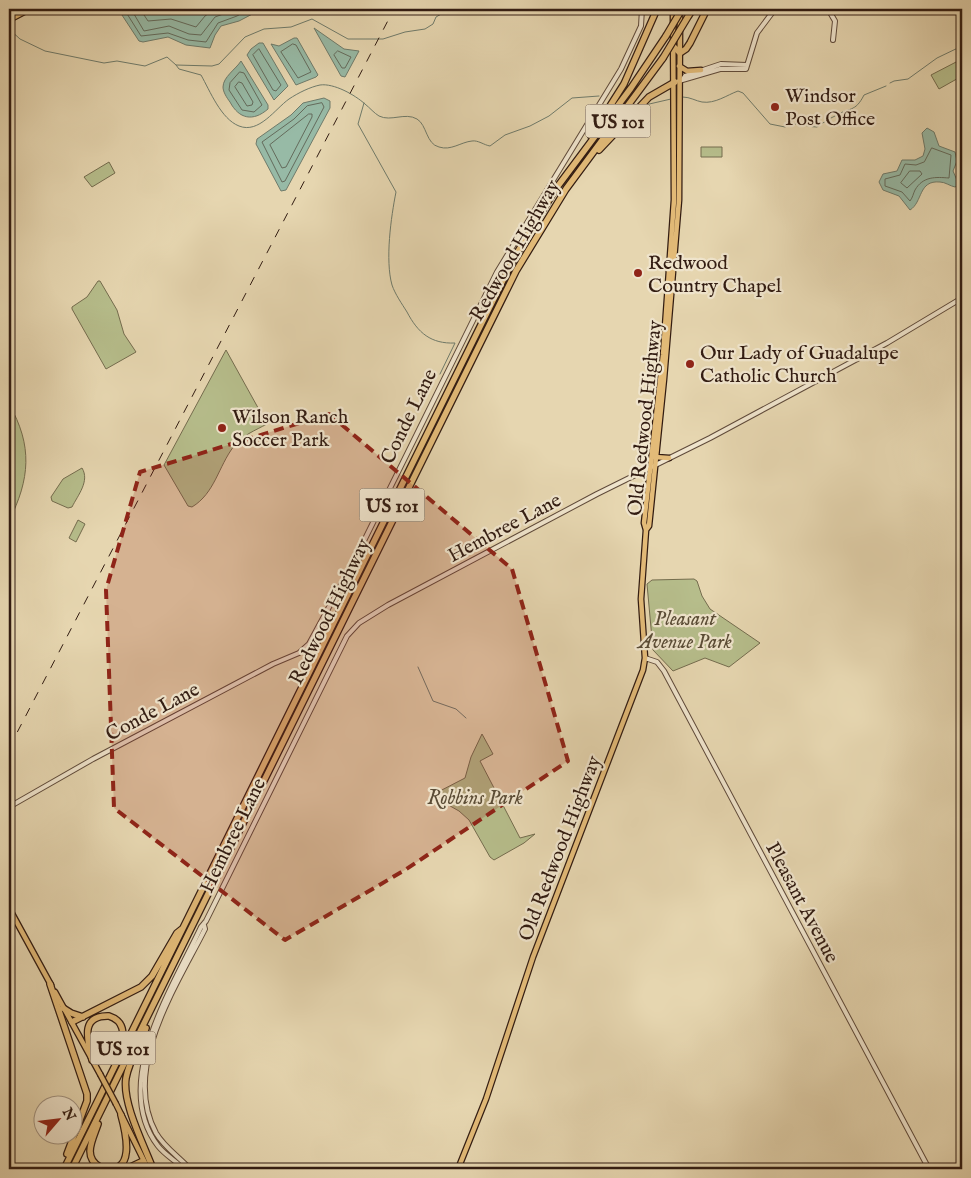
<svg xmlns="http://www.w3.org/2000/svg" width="971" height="1178" font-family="'IM FELL English',serif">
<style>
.green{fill:#b6bd8b;stroke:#746c4e}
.water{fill:#97baa6;stroke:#6f7b6b}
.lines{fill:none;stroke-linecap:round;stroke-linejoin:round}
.shore{stroke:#646b5c;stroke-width:1}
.stream{stroke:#6f7b6b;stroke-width:1}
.minor-casing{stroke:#5f4a3a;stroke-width:6}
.major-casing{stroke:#321c12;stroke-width:7}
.highway-casing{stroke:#321c12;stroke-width:8}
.minor{stroke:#efe4cc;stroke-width:4}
.major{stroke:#e3bb78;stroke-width:4.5}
.highway{stroke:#e3bb78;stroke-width:5.5}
.rail{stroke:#321c12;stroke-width:1;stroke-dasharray:9 9;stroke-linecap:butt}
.major-bridge-casing{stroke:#321c12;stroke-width:7;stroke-linecap:butt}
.highway-bridge-casing{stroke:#321c12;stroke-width:8;stroke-linecap:butt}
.major-bridge{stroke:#e3bb78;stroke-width:4.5}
.highway-bridge{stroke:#e3bb78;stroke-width:5.5}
.marked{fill:#8f2418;fill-opacity:0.2;stroke:#8f2418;stroke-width:4;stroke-dasharray:10 6;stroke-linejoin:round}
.poi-dot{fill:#8f2418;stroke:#efe4cc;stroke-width:2}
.labels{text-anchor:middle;stroke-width:4.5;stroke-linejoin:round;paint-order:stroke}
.shield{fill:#efe4cc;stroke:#6b584a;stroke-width:1}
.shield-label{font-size:19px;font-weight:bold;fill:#321c12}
.poi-label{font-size:20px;fill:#321c12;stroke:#efe4cc;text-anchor:start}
.street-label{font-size:20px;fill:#321c12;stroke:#efe4cc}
.park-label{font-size:20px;font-style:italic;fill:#5a4c36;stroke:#efe4cc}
</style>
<rect width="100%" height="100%" fill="#e6d6b0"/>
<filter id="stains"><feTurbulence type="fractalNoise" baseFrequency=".004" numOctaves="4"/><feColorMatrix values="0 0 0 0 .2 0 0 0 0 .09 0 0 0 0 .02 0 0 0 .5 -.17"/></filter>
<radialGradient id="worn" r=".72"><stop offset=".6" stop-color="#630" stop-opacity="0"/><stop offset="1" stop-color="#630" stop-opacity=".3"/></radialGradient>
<path class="green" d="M 958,61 L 962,68 L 962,76 L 939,89 L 931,75 Z
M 701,147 L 722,147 L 722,157 L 701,157 Z
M 109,162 L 115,173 L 92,187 L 84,177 Z
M 98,281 L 100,281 L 117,310 L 124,334 L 136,352 L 106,369 L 72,309 L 72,307 L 87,297 Z
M 226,350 L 267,424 C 256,430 241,436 234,446 C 218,467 215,493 192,507 L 188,506 L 164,465 Z
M 9,404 C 33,446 30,479 9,521 Z
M 82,468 C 90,481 78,495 72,507 L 68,508 L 52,501 L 51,497 L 63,479 Z
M 78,520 L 85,524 L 76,542 L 69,538 Z
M 694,579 L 697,581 L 702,596 L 710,609 L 760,643 L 729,667 L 705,658 L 673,671 L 653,650 L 647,584 L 652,580 Z
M 482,734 L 493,754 L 480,761 L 520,838 L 535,834 L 524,843 L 494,860 L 490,857 L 469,820 L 459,811 L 443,802 L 436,793 L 465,778 L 471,757 Z"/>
<path class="water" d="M 118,9 L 262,9 L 239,21 L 221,26 L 215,35 L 210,48 L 186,45 L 168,37 L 143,42 L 139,41 Z
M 314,28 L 344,49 L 359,51 L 345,77 L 341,76 Z
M 294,38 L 297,38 L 318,75 L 316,77 L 296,85 L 271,44 L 279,46 Z
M 259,43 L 263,43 L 288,86 L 274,100 L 247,55 L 251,49 Z
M 241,61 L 268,105 L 268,109 C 253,122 239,119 230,102 C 227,98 223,92 223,87 C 223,77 236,69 241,61 Z
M 324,98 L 330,101 L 330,108 L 286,190 L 281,191 L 256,144 L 257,139 L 291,115 L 303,103 Z
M 927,128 L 934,132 L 939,146 L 955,152 L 957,161 L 953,171 L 959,185 L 955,187 C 950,186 945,182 940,182 C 918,180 923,202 910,210 L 899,196 L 883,190 L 879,182 L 883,174 L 897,171 L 902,160 L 915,160 L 923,156 L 925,149 L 922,133 Z"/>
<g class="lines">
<path class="shore" d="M 124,9 L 141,36 L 168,33 L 188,40 L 206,42 L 218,23 L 237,16 L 249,9
M 131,9 L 144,31 L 169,26 L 189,34 L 201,35 L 215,17 L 237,9
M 140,9 L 148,21 L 171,19 L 196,27 L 205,16 L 215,9
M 293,44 L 296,45 L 311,72 L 298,78 L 281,52 Z
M 259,49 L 281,85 L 276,91 L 273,90 L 253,55 Z
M 338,51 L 351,57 L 345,68 L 342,68 L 334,55 Z
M 240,72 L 244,73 L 262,105 L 254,112 L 242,110 L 229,90 L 230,83 Z
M 239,82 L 242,83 L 253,102 L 252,105 L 247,106 L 235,87 Z
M 322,103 L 324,107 L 285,181 L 282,182 L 262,142 L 294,119 L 307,106 Z
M 309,114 L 312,114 L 312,117 L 286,167 L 282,168 L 270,145 Z
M 932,148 L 951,155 L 949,178 C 936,177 923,176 915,190 C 913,194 913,197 910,201 L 902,192 L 885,186 L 885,179 L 900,175 L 905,164 L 916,165 L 924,162 Z
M 910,171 L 920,171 L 922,174 L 907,188 L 901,183 Z"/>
<path class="stream" d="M 9,29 L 20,39 L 45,51 L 104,63 L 117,61 L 145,66 L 167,57 L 176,65 L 212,66 L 219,64 L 245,37 L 264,29 L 291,27 L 312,19 L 348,39 L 383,39 L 405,32 L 425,29 L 433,24 L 436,17 L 450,9
M 176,65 L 179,69 L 201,75 C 210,91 221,119 239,126 C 259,134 275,109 289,99 C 298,93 310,87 320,85 C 334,83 355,95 365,104 C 370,108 374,113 379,116 C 391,122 405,112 417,119 C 427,125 426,144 439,147 C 451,151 461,142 472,141 C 478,140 484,145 490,146 L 505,135 L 530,126 L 549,116 L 572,98 L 599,96
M 890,83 L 894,81 L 908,79 L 937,58 L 962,46
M 683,97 C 690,97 696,101 702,102 C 715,104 727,95 738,91 L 743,93 L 770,124 L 785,127 C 797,120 804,127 817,127 C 823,123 828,119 835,116 C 849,107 855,113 864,95 L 886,86
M 364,103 L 358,124 L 396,192 C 391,217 385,260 392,285 C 395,294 402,304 407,312 C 418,333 431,344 455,343 L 440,374
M 645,105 L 671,99
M 418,667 L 433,701 L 456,709 L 466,718"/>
<g class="minor-casing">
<path id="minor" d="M 828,9 L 835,21 L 833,40
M 683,79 L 685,76 L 721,64 L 747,65
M 679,81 L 720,69 L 746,69 L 757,33 L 775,9
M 645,658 L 657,662 L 664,671 L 929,1169
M 9,807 L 93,759 L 273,664 L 299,653 L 309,644 L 355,559 L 497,272 L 621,69 L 641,26 L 642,9
M 184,1169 C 176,1161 165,1155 158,1146 C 110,1083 173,987 201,927 L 206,921 L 347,636 L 359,623 L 388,605 L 597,494 L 710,438 L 887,343 L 962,298
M 190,1169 C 179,1157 164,1147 156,1133 C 121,1068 176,987 205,929 L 204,925"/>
</g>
<g class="major-casing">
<path id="major" d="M 9,20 L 30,9
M 679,66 L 687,71 L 701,70
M 655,457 L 669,458
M 646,530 L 649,526 L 664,379 L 679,200 L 680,14
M 9,908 L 51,985
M 55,992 L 100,1074
M 116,1104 L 148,1169
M 458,1169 L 486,1099 L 533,957 L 643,670 L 645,658 L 641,599 L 646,530 L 644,523 L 663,355 L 674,200 L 673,9"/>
</g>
<g class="highway-casing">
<path id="highway" d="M 689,15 L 693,9
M 674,47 L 680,53 L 686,49 L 690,43 L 707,9
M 591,136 L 624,84 L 657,9
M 599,150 L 649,97 L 675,82
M 50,984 L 87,1094 L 87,1101 L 67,1154
M 63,1008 L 71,1013 L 83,1017
M 72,1022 L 141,987 L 152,976 L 177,933 L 182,929
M 146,1028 C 140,1044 129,1061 126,1078 C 122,1103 144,1145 153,1169
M 92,1060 C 88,1041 79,1015 109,1016 C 124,1021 125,1033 120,1047
M 98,1124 C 93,1139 82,1157 100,1167 C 137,1178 126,1133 121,1115
M 64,1169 L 514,258 L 555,190 L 631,88 L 666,36
M 72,1169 L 516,271 L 566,189 L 663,58
M 126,1169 L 143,1161"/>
</g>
<use href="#minor" class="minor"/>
<use href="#major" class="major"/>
<use href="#highway" class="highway"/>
<path class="rail" d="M 9,748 L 394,9"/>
<g class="major-bridge-casing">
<path id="major-bridge" d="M 100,1074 L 116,1104"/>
</g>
<g class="highway-bridge-casing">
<path id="highway-bridge" d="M 666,36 L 682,9
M 663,58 L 689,15"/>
</g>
<use href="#major-bridge" class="major-bridge"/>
<use href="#highway-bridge" class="highway-bridge"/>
</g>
<path class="marked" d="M 329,414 L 512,569 L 568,761 L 405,870 L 285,940 L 114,808 L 106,590 L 140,472 Z"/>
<g class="poi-dot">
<circle cx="775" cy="107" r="5"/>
<circle cx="638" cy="273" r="5"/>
<circle cx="690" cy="364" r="5"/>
<circle cx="222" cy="428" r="5"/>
</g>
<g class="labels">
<g class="shield">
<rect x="585.5" y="104.5" width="65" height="33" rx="4"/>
<rect x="359.5" y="488.5" width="65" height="33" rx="4"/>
<rect x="90.5" y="1031.5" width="65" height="33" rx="4"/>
</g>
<g class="shield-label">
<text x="618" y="128">US 101</text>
<text x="392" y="512">US 101</text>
<text x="123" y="1055">US 101</text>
</g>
<g class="poi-label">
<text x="785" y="102">Windsor<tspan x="785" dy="23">Post Office</tspan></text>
<text x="648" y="269">Redwood<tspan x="648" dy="23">Country Chapel</tspan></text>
<text x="700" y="359">Our Lady of Guadalupe<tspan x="700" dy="23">Catholic Church</tspan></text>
<text x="232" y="423">Wilson Ranch<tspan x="232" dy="23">Soccer Park</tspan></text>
</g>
<g class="street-label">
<text transform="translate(514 250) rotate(-60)" y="7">Redwood Highway</text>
<text transform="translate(408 416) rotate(-64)" y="7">Conde Lane</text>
<text transform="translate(644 418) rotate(-84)" y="7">Old Redwood Highway</text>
<text transform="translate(504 527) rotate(-28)" y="7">Hembree Lane</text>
<text transform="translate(329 611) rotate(-64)" y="7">Redwood Highway</text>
<text transform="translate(152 711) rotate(-28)" y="7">Conde Lane</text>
<text transform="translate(232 835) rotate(-64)" y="7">Hembree Lane</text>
<text transform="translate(559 848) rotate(-69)" y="7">Old Redwood Highway</text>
<text transform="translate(803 902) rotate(62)" y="7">Pleasant Avenue</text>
</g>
<g class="park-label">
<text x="685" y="625">Pleasant<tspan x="685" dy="23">Avenue Park</tspan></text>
<text x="475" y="804">Robbins Park</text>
</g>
</g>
<rect width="971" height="1178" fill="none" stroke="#e6d6b0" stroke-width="30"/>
<rect x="10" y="10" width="951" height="1158" fill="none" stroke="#321c12" stroke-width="2.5"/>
<rect x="15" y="15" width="941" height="1148" fill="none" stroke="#321c12"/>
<g transform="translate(58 1120) rotate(62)"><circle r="24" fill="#efe4cc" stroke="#a39482"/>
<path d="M0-4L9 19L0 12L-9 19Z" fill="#8f2418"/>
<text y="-8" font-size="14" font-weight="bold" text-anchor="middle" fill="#321c12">N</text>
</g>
<rect width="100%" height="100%" filter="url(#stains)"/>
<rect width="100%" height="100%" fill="url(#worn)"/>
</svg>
